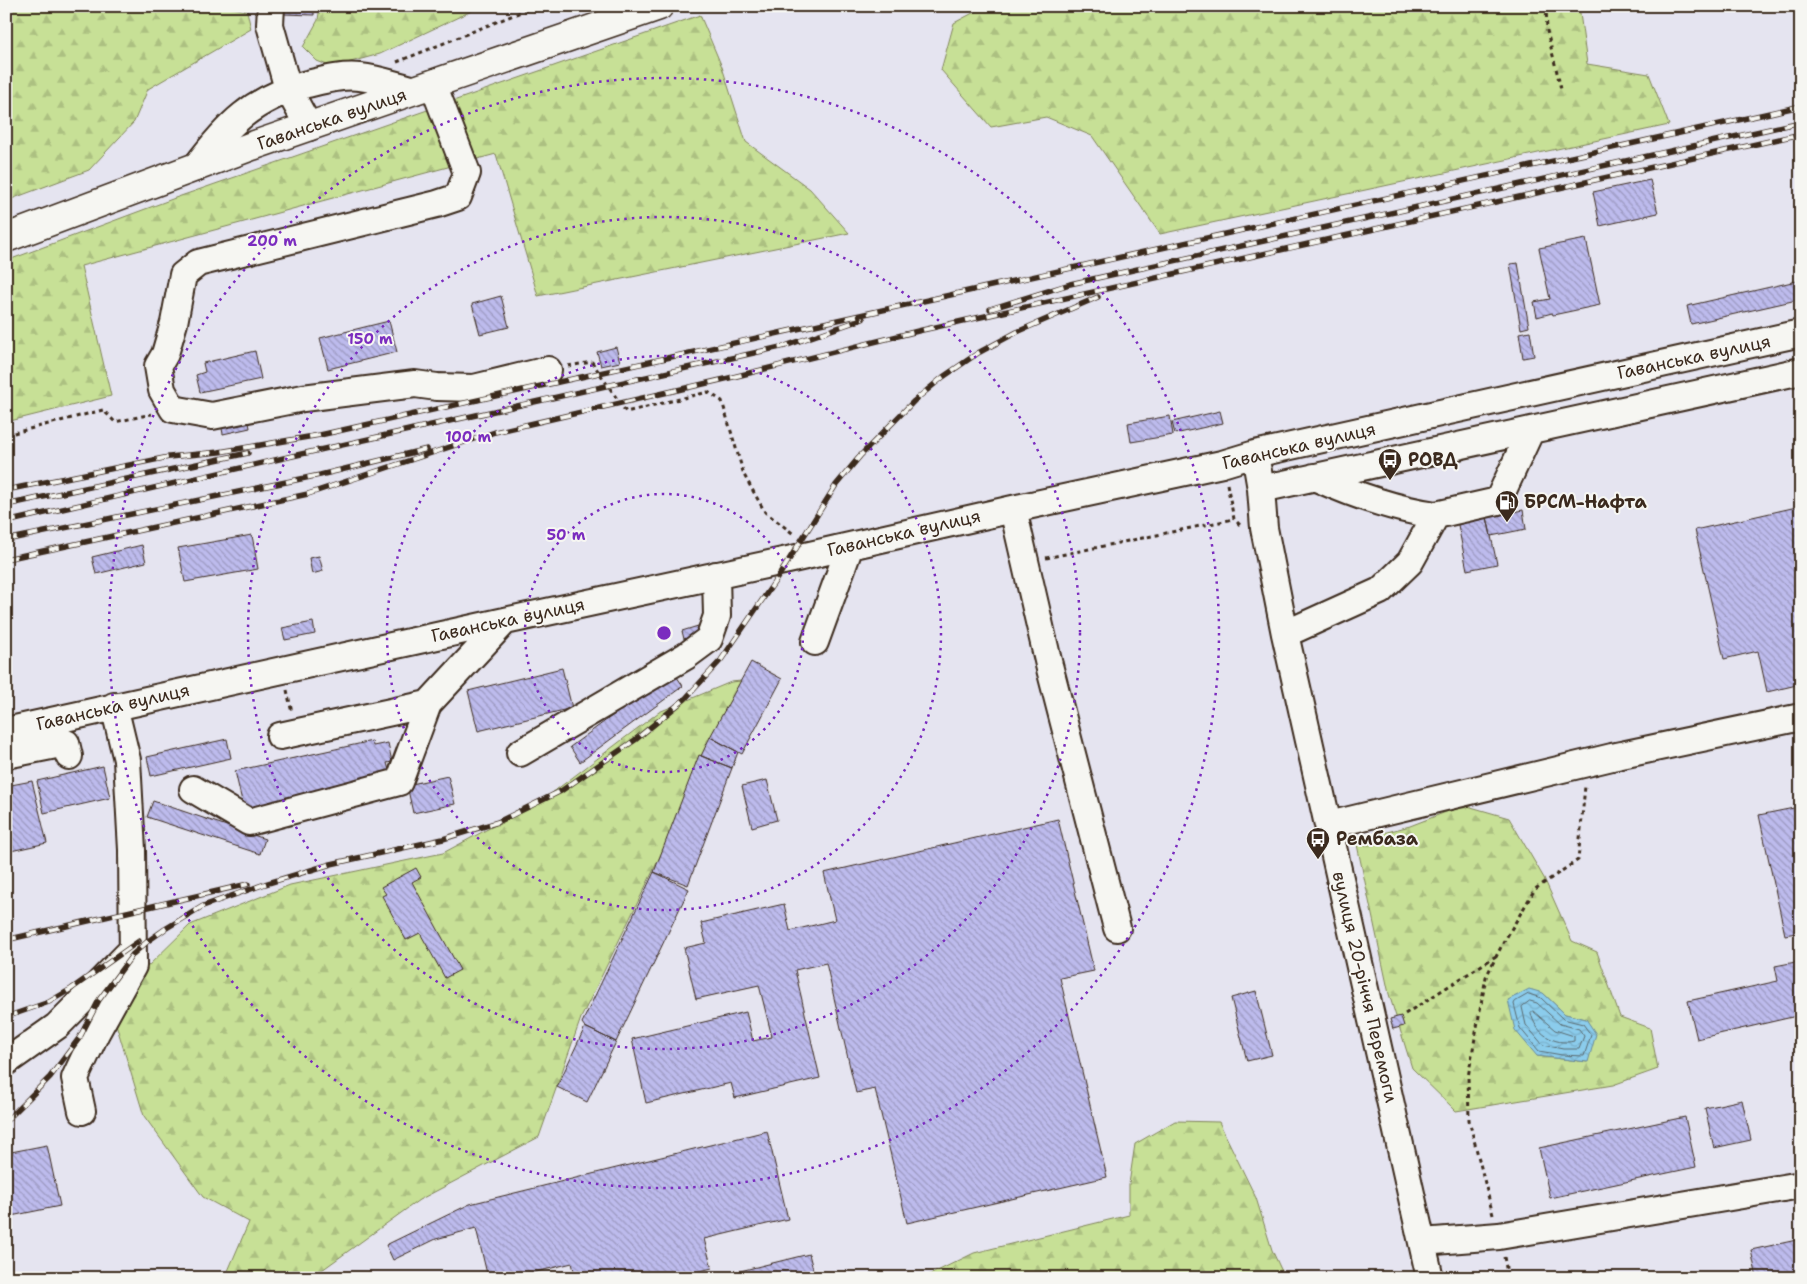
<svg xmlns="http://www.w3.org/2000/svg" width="1807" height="1284" font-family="'Shantell Sans',sans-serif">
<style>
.forest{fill:url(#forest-firs);stroke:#81855a;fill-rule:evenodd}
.water{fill:url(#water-waves);stroke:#6b8b9a}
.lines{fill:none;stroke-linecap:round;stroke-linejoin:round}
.shore{stroke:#5b6b70;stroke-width:1}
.building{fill:url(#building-back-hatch);stroke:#3b2a1e}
.minor-casing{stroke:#3b2a1e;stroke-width:30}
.major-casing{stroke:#3b2a1e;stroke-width:31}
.path{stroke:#3b2a1e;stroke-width:3;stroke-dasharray:4 4;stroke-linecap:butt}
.minor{stroke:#f6f6f2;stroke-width:26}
.major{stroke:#f6f6f2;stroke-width:28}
.rail-casing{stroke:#3b2a1e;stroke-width:5.5}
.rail{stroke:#f6f6f2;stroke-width:4;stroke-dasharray:11;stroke-linecap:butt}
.ring{fill:none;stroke:#7b2cbf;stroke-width:2.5;stroke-dasharray:2.5 5}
.labels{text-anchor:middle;stroke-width:4;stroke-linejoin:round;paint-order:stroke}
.street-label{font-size:18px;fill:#3b2a1e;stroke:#f6f6f2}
.poi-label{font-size:18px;font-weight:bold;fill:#3b2a1e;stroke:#f6f6f2;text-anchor:start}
.centre{fill:#7b2cbf;stroke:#f6f6f2;stroke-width:2.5}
.ring-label{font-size:15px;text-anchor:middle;font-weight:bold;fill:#7b2cbf;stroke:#f6f6f2;stroke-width:4;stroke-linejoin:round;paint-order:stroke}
</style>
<defs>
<pattern id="forest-firs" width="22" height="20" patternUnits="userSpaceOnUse" patternTransform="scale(1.25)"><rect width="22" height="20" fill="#c7e096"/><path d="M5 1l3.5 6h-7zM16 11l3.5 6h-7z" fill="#acc081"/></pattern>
<pattern id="water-waves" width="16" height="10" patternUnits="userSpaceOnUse" patternTransform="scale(1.25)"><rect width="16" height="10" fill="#8bccec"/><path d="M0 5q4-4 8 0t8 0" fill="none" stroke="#79afca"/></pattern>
<pattern id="building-back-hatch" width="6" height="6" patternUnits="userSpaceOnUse" patternTransform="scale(1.25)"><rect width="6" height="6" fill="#bdbbed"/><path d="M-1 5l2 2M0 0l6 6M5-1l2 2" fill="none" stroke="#9b98bf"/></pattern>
</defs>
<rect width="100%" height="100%" fill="#e5e4f0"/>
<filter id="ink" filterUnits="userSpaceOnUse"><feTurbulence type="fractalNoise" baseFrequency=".02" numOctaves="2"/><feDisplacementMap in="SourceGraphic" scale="10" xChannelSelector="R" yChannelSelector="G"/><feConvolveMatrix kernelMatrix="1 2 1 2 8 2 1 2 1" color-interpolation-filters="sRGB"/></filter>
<g filter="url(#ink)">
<path class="forest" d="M 6,6 L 223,6 L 247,11 L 251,29 L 148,89 L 134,122 L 89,170 L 6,201 Z
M 320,6 L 482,6 L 380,54 L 343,64 L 327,65 L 317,61 L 303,47 L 318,20 Z
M 986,6 L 1579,6 L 1587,64 L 1649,74 L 1669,125 L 1160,234 L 1092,136 L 1046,117 L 991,127 L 941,70 L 954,23 Z
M 700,15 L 722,67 L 746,142 L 810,189 L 849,233 L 538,296 L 496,154 L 81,266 L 111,396 L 6,422 L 6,261 L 175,198 Z
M 741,681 L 655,867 L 581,1018 L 539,1137 L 419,1200 L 311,1278 L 225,1278 L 249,1222 L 203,1197 L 144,1116 L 116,1024 L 143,971 L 190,925 L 290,885 L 443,853 L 544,799 L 659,712 L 731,682 Z
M 1464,805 L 1509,818 L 1544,878 L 1572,941 L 1597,952 L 1620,1017 L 1650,1028 L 1658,1069 L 1613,1085 L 1456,1111 L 1412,1068 L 1389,994 L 1356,840 L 1410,826 ZM 1543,993 L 1565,1014 L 1586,1019 L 1587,1062 L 1537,1056 Z
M 1175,1121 L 1219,1122 L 1256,1198 L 1272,1250 L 1285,1278 L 923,1278 L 974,1253 L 1129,1215 L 1129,1184 L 1135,1144 Z"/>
<path class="water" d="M 1529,989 L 1543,993 L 1565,1014 L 1586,1019 L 1596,1034 L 1588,1062 L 1537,1056 L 1515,1030 L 1508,1000 Z"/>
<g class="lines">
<path class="shore" d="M 1529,994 L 1541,998 L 1563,1019 L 1583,1024 L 1591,1035 L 1584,1056 L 1562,1055 L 1539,1051 L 1520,1028 L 1514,1004 L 1515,1002 Z
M 1530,1001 L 1537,1003 L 1560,1024 L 1579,1029 L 1584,1036 L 1579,1049 L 1563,1049 L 1543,1045 L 1526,1025 L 1522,1007 Z
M 1533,1011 L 1555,1030 L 1574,1036 L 1574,1041 C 1554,1046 1535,1033 1531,1013 Z"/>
</g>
<path class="building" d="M 285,6 L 314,6 L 314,15 L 284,14 Z
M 1650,180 L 1658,213 L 1600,226 L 1593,192 Z
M 1586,239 L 1600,305 L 1553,315 L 1552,313 L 1537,317 L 1534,302 L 1550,299 L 1539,248 Z
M 1518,263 L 1529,327 L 1521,329 L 1510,264 Z
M 1801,280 L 1801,299 L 1691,324 L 1687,306 Z
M 501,296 L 509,327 L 480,334 L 472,304 Z
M 389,321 L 397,352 L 328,369 L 320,338 Z
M 1530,331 L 1534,356 L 1523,358 L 1519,333 Z
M 616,347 L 620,362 L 601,366 L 597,352 Z
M 255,351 L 261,379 L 200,392 L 196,375 L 205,372 L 203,363 Z
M 1220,411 L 1223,423 L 1175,434 L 1172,422 Z
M 1170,416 L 1173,435 L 1131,442 L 1128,423 Z
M 248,417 L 250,428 L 223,434 L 221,423 Z
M 1482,494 L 1497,564 L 1467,570 L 1453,500 Z
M 1801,506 L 1801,684 L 1767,692 L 1758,651 L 1724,659 L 1695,530 Z
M 1523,510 L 1526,529 L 1491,536 L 1487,517 Z
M 252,535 L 258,569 L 185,582 L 178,548 Z
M 142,545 L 146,562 L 96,574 L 92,557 Z
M 319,556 L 323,571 L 312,574 L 309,558 Z
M 313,622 L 315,634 L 285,640 L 282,628 Z
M 698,626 L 700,635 L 684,639 L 682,631 Z
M 751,662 L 782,679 L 742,754 L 710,737 Z
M 562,668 L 572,708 L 478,731 L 468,691 Z
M 673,671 L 683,686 L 580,762 L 570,747 Z
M 710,737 L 738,752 L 732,768 L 701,756 Z
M 227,739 L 231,758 L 151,776 L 147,757 Z
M 372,741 L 373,746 L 388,743 L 392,762 L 387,763 L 391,778 L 244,810 L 235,771 Z
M 699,755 L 732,768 L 688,885 L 654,872 Z
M 103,766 L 110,798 L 44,813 L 37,781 Z
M 448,776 L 455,804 L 413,813 L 407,785 Z
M 767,780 L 777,820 L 752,827 L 742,786 Z
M 32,781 L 47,843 L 6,852 L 6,786 Z
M 1801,793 L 1801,932 L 1785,935 L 1759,815 L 1799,807 L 1797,794 Z
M 153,801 L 265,839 L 260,854 L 147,817 Z
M 1058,819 L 1094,971 L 1060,978 L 1107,1177 L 907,1223 L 875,1089 L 856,1093 L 826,963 L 795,970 L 820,1078 L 735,1098 L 731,1083 L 646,1103 L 632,1039 L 746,1012 L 753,1041 L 772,1037 L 759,985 L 696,999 L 684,948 L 706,943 L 701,923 L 784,904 L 790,931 L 835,920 L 824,873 Z
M 416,868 L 421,877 L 412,882 L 460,970 L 445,978 L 420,933 L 406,940 L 382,896 L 386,894 L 381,887 Z
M 654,872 L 689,889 L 616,1042 L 585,1027 L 582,1023 Z
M 1801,961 L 1801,1015 L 1697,1039 L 1688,1001 L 1778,981 L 1775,966 Z
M 1256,991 L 1272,1055 L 1247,1061 L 1231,998 Z
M 1401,1016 L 1404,1026 L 1393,1029 L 1390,1019 Z
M 585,1027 L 616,1042 L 587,1102 L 557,1087 Z
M 1742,1100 L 1751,1140 L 1714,1148 L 1705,1108 Z
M 1685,1117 L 1696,1167 L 1550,1198 L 1539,1148 Z
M 767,1131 L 788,1219 L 704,1239 L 712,1268 L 673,1278 L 576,1278 L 572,1263 L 512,1278 L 488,1278 L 476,1228 L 436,1239 L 393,1260 L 386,1245 L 470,1204 Z
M 47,1145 L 60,1206 L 6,1217 L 6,1153 Z
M 1801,1239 L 1801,1278 L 1757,1278 L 1751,1250 Z
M 809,1254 L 815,1277 L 712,1278 Z"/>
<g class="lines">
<g class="minor-casing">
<path id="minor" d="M 271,6 L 270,25 L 288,89 L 309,127
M 433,84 L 467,173 L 458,197 L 437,204 L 198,263 L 183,275 L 174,323 L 165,354 L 158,366 L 162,390 L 173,409 L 212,416 L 303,398 L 415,384 L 437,387 L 474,388 L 548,370
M 195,168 C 228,124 252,99 307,84 C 324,80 342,75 360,77 C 379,79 398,86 416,90
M 1255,454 L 1261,489 L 1264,528 L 1285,634 L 1430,1278
M 1314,477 C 1354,495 1393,509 1436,515
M 1261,489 L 1801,371
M 1013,509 L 1049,665 L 1117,928
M 1285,634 L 1380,591 L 1410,562 L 1436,515 L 1498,501 L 1531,430
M 815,642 L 850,546
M 6,731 L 505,621 L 788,560 L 1013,509 L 1222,464 L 1255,454 L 1801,333
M 280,736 L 428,704
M 520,753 L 686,656 L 709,639 L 717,616 L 716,575
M 6,755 L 66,743 L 69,756
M 193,789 L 249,822 L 399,782 L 428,704 L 505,621
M 1329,825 L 1612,757 L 1801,717
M 6,1062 L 57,1026 L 132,950
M 82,1111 L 75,1078 L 96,1033 L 133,966 L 132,850 L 127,760 L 114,706
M 1422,1242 L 1499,1236 L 1801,1185"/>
</g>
<g class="major-casing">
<path id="major" d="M 6,238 L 252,146 L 659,6"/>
</g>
<path class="path" d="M 1546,6 L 1547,31 L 1561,89
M 397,62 L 536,6
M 568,366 L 592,362 L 626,412 L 708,392 L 722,401 L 744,475 L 765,512 L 795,535
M 6,435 L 103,410 L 115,422 L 152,414
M 1227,484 L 1234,519 L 1242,527
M 1046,558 L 1234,519
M 287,690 L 292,713
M 1405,1014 L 1496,956
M 1493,1215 L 1469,1120 L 1468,1077 L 1486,977 L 1502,945 L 1535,889 L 1578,860 L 1585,786
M 1504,1257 L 1508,1278"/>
<use href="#minor" class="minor"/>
<use href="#major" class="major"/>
<g class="rail-casing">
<path id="rail" d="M 990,309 L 1070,284 L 1801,122
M 6,490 L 169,457 L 219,452 L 320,435 L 1801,106
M 6,505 L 248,453
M 6,522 L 288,457 L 785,346 L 863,319
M 6,540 L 320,475 L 427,449
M 6,559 L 308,494 L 495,432 L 725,379 L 918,331 L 1801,134
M 6,940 L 248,884
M 6,1017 L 49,1002 L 71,989 L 139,941
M 6,1121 L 50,1077 L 80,1037 L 99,1000 L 133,954 L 148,941 L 165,929 L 203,906 L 265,884 L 331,864 L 443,839 L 498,822 L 561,791 L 635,740 L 685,699 L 721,660 L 780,574 L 836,485 L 861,455 L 914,401 L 943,377 L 978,353 L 1017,332 L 1098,297"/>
</g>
<use href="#rail" class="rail"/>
</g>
</g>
<g class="ring">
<circle cx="664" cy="633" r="139"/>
<circle cx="664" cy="633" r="277"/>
<circle cx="664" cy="633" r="416"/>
<circle cx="664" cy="633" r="555"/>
</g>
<defs>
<g id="bus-pin" transform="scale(1.25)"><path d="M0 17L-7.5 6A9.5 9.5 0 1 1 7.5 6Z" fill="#3b2a1e" stroke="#f6f6f2"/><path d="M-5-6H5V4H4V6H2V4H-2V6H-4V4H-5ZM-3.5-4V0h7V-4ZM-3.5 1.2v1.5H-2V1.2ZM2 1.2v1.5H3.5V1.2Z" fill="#fff"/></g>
<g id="fuel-pin" transform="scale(1.25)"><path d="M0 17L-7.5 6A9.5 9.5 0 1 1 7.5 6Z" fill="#3b2a1e" stroke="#f6f6f2"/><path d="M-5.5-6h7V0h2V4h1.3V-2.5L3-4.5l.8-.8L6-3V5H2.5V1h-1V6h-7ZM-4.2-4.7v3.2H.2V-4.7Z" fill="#fff"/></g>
</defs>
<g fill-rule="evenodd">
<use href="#bus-pin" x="1390" y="460"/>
<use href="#fuel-pin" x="1507" y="502"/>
<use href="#bus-pin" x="1318" y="839"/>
</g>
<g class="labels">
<g class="street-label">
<text transform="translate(332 119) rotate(-19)" y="6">Гаванська вулиця</text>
<text transform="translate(1694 357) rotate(-12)" y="6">Гаванська вулиця</text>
<text transform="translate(1299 446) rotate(-13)" y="6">Гаванська вулиця</text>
<text transform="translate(904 533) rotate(-13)" y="6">Гаванська вулиця</text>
<text transform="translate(508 620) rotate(-12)" y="6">Гаванська вулиця</text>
<text transform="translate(113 707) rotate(-13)" y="6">Гаванська вулиця</text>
<text transform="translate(1365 987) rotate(77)" y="6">вулиця 20-річчя Перемоги</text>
</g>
<g class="poi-label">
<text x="1408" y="466">РОВД</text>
<text x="1524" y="508">БРСМ-Нафта</text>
<text x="1336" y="845">Рембаза</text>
</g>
</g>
<circle cx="664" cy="633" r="8" class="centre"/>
<g class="ring-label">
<text x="272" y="246">200 m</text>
<text x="370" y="344">150 m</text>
<text x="468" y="442">100 m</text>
<text x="566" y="540">50 m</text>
</g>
<rect width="1807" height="1284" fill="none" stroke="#f6f6f2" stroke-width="25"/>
<rect x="12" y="12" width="1782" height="1259" fill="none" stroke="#3b2a1e" stroke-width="2" filter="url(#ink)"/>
</svg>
